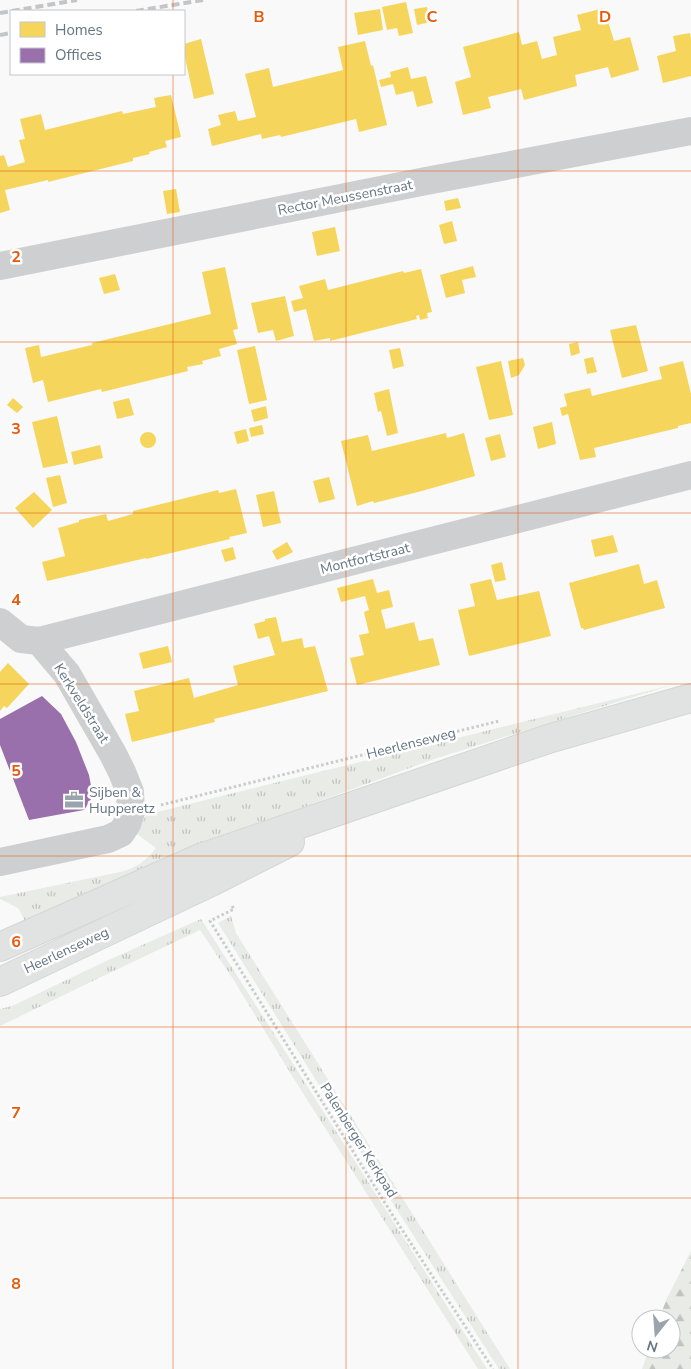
<svg xmlns="http://www.w3.org/2000/svg" width="691" height="1369" font-family="'Nunito Sans',sans-serif">
<style>
.grass{fill:url(#grass-tufts)}
.forest{fill:url(#forest-firs)}
.homes{fill:#f6d55c}
.offices{fill:#9970ab}
.lines{fill:none;stroke-linecap:round;stroke-linejoin:round}
.secondary-casing{stroke:#d5d6d7;stroke-width:30}
.path{stroke:#cbcccd;stroke-width:3;stroke-dasharray:2.5 2.5;stroke-linecap:butt}
.minor{stroke:#cecfd0;stroke-width:28}
.secondary{stroke:#e1e2e2;stroke-width:28}
.rail{stroke:#c3c5c6;stroke-width:4;stroke-dasharray:8 4;stroke-linecap:butt}
.grid{fill:none;stroke:#e8590c;stroke-width:1;stroke-opacity:0.55}
.labels{text-anchor:middle;stroke-width:5;stroke-linejoin:round;paint-order:stroke}
.street-label{font-size:14px;fill:#657683;stroke:#fff}
.poi-label{font-size:14px;fill:#657683;stroke:#fff;text-anchor:start}
.grid-label{font-size:16px;text-anchor:middle;font-weight:bold;fill:#e8590c;stroke:#fff;stroke-width:5;stroke-linejoin:round;paint-order:stroke}
</style>
<defs>
<pattern id="grass-tufts" width="24" height="20" patternUnits="userSpaceOnUse" patternTransform="scale(1.25)"><rect width="24" height="20" fill="#e8ebe6"/><path d="M3 7l-1-3M5 7V3M7 7l1-3M15 17l-1-3M17 17v-4M19 17l1-3" fill="none" stroke="#c0c3c0"/></pattern>
<pattern id="forest-firs" width="22" height="20" patternUnits="userSpaceOnUse" patternTransform="scale(1.25)"><rect width="22" height="20" fill="#e8ebe6"/><path d="M5 1l3.5 6h-7zM16 11l3.5 6h-7z" fill="#c0c3c0"/></pattern>
</defs>
<rect width="100%" height="100%" fill="#f9f9f9"/>
<path class="grass" d="M 672,685 L 434,759 L 293,811 L 26,923 L 18,908 L 0,899 L 0,897 L 120,872 C 136,868 145,862 156,848 L 137,834 L 145,817 L 149,814 Z
M 231,916 L 236,933 L 510,1369 L 499,1369 L 390,1199 L 218,923 Z
M 201,919 L 487,1369 L 478,1369 L 294,1079 L 233,979 L 200,930 L 99,978 L 0,1026 L 0,1009 L 12,1006 L 104,962 Z"/>
<path class="forest" d="M 691,1251 L 691,1369 L 642,1369 L 649,1349 L 671,1349 L 671,1319 L 659,1319 L 667,1298 Z"/>
<path class="homes" d="M 406,2 L 413,33 L 399,36 L 397,28 L 387,30 L 382,7 Z
M 427,7 L 430,22 L 417,25 L 414,9 Z
M 604,8 L 614,41 L 630,37 L 639,70 L 611,78 L 608,67 L 575,75 L 577,86 L 524,100 L 521,89 L 488,97 L 491,108 L 463,115 L 455,82 L 471,77 L 463,47 L 519,32 L 522,45 L 537,41 L 542,59 L 557,55 L 553,37 L 581,30 L 577,15 Z
M 380,9 L 383,30 L 358,35 L 354,13 Z
M 690,33 L 691,39 L 691,76 L 663,83 L 657,56 L 676,51 L 673,36 Z
M 201,39 L 214,94 L 194,99 L 184,53 L 184,44 Z
M 365,41 L 371,66 L 373,65 L 387,125 L 359,132 L 356,119 L 281,137 L 280,135 L 262,139 L 261,134 L 212,146 L 208,129 L 221,125 L 218,115 L 235,111 L 238,121 L 256,117 L 245,74 L 269,68 L 273,87 L 343,70 L 338,47 Z
M 408,67 L 411,79 L 426,76 L 433,103 L 417,107 L 413,91 L 396,95 L 393,84 L 381,87 L 379,80 L 391,77 L 390,72 Z
M 171,95 L 181,137 L 165,141 L 167,147 L 149,152 L 150,154 L 133,158 L 133,161 L 48,182 L 48,180 L 5,190 L 10,210 L 0,213 L 0,156 L 4,155 L 8,167 L 25,162 L 19,140 L 25,139 L 20,119 L 41,114 L 45,130 L 122,111 L 123,114 L 156,107 L 154,98 Z
M 176,189 L 180,212 L 167,214 L 163,191 Z
M 458,198 L 461,208 L 446,211 L 444,201 Z
M 452,221 L 457,241 L 444,244 L 439,225 Z
M 335,227 L 340,251 L 317,256 L 312,232 Z
M 473,266 L 476,277 L 462,280 L 465,293 L 446,298 L 440,275 Z
M 225,267 L 238,329 L 233,330 L 237,344 L 219,349 L 221,356 L 202,361 L 203,364 L 187,367 L 188,371 L 102,392 L 101,389 L 48,402 L 43,380 L 33,383 L 25,348 L 39,345 L 41,357 L 92,345 L 92,343 L 211,314 L 202,272 Z
M 421,269 L 432,312 L 427,313 L 428,318 L 420,320 L 419,315 L 416,316 L 417,319 L 330,341 L 330,338 L 314,341 L 306,309 L 294,312 L 291,301 L 303,298 L 299,286 L 325,279 L 328,290 L 403,271 L 404,273 Z
M 115,274 L 120,290 L 104,294 L 99,278 Z
M 285,296 L 294,336 L 276,341 L 273,330 L 258,333 L 251,303 Z
M 636,325 L 648,371 L 622,378 L 610,330 Z
M 578,342 L 580,353 L 571,356 L 569,344 Z
M 255,346 L 267,400 L 249,404 L 237,350 Z
M 400,348 L 404,366 L 393,369 L 389,350 Z
M 593,357 L 597,372 L 587,374 L 584,359 Z
M 523,358 L 525,365 L 519,375 L 511,378 L 508,361 Z
M 501,361 L 513,415 L 489,420 L 476,367 Z
M 683,361 L 691,394 L 691,423 L 678,426 L 678,428 L 594,448 L 596,457 L 580,460 L 568,414 L 562,416 L 560,408 L 567,406 L 564,394 L 590,388 L 592,396 L 662,379 L 659,367 Z
M 389,389 L 398,433 L 387,436 L 381,411 L 378,412 L 374,393 Z
M 13,398 L 23,407 L 17,413 L 7,405 Z
M 129,398 L 134,415 L 117,419 L 113,402 Z
M 266,406 L 268,418 L 254,422 L 251,410 Z
M 57,416 L 68,463 L 43,468 L 32,422 Z
M 552,422 L 556,444 L 538,449 L 533,427 Z
M 262,425 L 264,434 L 251,437 L 249,428 Z
M 246,429 L 249,441 L 237,444 L 234,432 Z
M140 440a8 8 0 1 1 16 0a8 8 0 1 1-16 0Z
M 446,433 L 447,438 L 464,433 L 475,476 L 418,492 L 374,503 L 373,501 L 357,506 L 341,441 L 368,435 L 372,451 Z
M 500,434 L 506,457 L 491,461 L 485,438 Z
M 100,445 L 103,458 L 74,465 L 71,452 Z
M 60,475 L 67,503 L 53,507 L 46,478 Z
M 329,477 L 335,499 L 319,503 L 313,481 Z
M 236,489 L 247,533 L 229,537 L 230,539 L 146,559 L 146,558 L 47,581 L 42,562 L 65,556 L 58,528 L 79,522 L 79,520 L 106,514 L 108,521 L 133,514 L 133,511 L 218,490 L 219,493 Z
M 274,491 L 281,523 L 263,527 L 256,495 Z
M 34,492 L 52,510 L 33,528 L 15,508 Z
M 613,535 L 618,552 L 595,557 L 591,540 Z
M 287,542 L 293,552 L 277,560 L 272,551 Z
M 233,547 L 236,559 L 225,562 L 221,550 Z
M 502,562 L 506,580 L 495,582 L 491,565 Z
M 639,564 L 644,584 L 657,580 L 665,608 L 584,630 L 583,628 L 581,628 L 569,583 Z
M 373,579 L 377,593 L 389,590 L 393,607 L 381,610 L 386,629 L 414,622 L 419,641 L 433,638 L 440,665 L 357,685 L 350,658 L 364,655 L 359,635 L 369,633 L 364,612 L 369,610 L 365,596 L 341,602 L 337,588 Z
M 491,579 L 497,600 L 539,591 L 551,636 L 469,656 L 458,610 L 475,606 L 470,584 Z
M 276,617 L 282,642 L 302,638 L 304,648 L 315,646 L 328,691 L 214,719 L 215,722 L 132,742 L 125,714 L 139,711 L 134,691 L 189,678 L 194,698 L 238,685 L 233,666 L 275,655 L 269,636 L 258,639 L 254,624 L 265,621 L 265,619 Z
M 168,646 L 172,662 L 143,669 L 139,653 Z
M 8,663 L 29,684 L 7,708 L 4,706 L 0,711 L 0,672 Z"/>
<path class="offices" d="M 42,696 L 61,714 L 76,742 L 89,775 L 93,796 L 84,810 L 29,820 L 0,745 L 0,719 Z"/>
<g class="lines">
<g class="secondary-casing">
<path id="secondary" d="M 0,947 L 198,859 L 548,739 L 691,698
M 0,982 L 211,882 L 290,842"/>
</g>
<path class="path" d="M 161,805 L 499,721
M 232,906 L 234,909 L 210,921 L 395,1219 L 493,1369"/>
<path class="minor" d="M 0,266 L 426,181 L 691,131
M 0,622 L 21,639 L 39,641 L 691,475
M 0,862 L 108,839 L 121,833 L 127,824 L 131,812 L 130,792 L 122,772 L 113,754 L 67,674 L 39,641"/>
<use href="#secondary" class="secondary"/>
<path class="rail" d="M 136,11 L 203,0
M 0,13 L 77,0
M 0,35 L 11,33"/>
</g>
<path class="grid" d="M 173,0 L 173,11M 346,0 L 346,1369M 518,0 L 518,1369M 173,74 L 173,1369M 0,171 L 691,171M 0,342 L 691,342M 0,513 L 691,513M 0,684 L 691,684M 0,856 L 691,856M 0,1027 L 691,1027M 0,1198 L 691,1198"/>
<defs>
<g id="office-bare" transform="scale(1.5)"><path d="M-6-3h4V-5.5h4V-3h4V5H-6ZM-1-4.5V-3h2v-1.5ZM-6 0V1H6V0Z" fill="#99a4ac" stroke="#fff" stroke-width="2.5" paint-order="stroke"/></g>
</defs>
<g fill-rule="evenodd">
<use href="#office-bare" x="74" y="800"/>
</g>
<g class="labels">
<g class="street-label">
<text transform="translate(345 197) rotate(-11)" y="5">Rector Meussenstraat</text>
<text transform="translate(365 558) rotate(-14)" y="5">Montfortstraat</text>
<text transform="translate(82 703) rotate(58)" y="5">Kerkveldstraat</text>
<text transform="translate(411 743) rotate(-14)" y="5">Heerlenseweg</text>
<text transform="translate(66 950) rotate(-25)" y="5">Heerlenseweg</text>
<text transform="translate(359 1140) rotate(58)" y="5">Palenberger Kerkpad</text>
</g>
<g class="poi-label">
<text x="89" y="797">Sijben &amp;<tspan x="89" dy="16">Hupperetz</tspan></text>
</g>
</g>
<g class="grid-label">
<text x="259" y="22">B</text>
<text x="432" y="22">C</text>
<text x="605" y="22">D</text>
<text x="16" y="262">2</text>
<text x="16" y="434">3</text>
<text x="16" y="605">4</text>
<text x="16" y="776">5</text>
<text x="16" y="947">6</text>
<text x="16" y="1118">7</text>
<text x="16" y="1289">8</text>
</g>
<rect x="10" y="10" width="175" height="65" fill="#ffffff" stroke="#c1c8cd"/>
<rect x="20" y="22" width="25" height="15" fill="#f6d55c" stroke="#c1c8cd"/>
<text x="55" y="35" font-size="15" fill="#657683">Homes</text>
<rect x="20" y="48" width="25" height="15" fill="#9970ab" stroke="#c1c8cd"/>
<text x="55" y="60" font-size="15" fill="#657683">Offices</text>
<g transform="translate(656 1334) rotate(197)"><circle r="24" fill="#ffffff" stroke="#c1c8cd"/>
<path d="M0-4L9 19L0 12L-9 19Z" fill="#99a4ac"/>
<text y="-8" font-size="14" font-weight="bold" text-anchor="middle" fill="#657683">N</text>
</g>
</svg>
